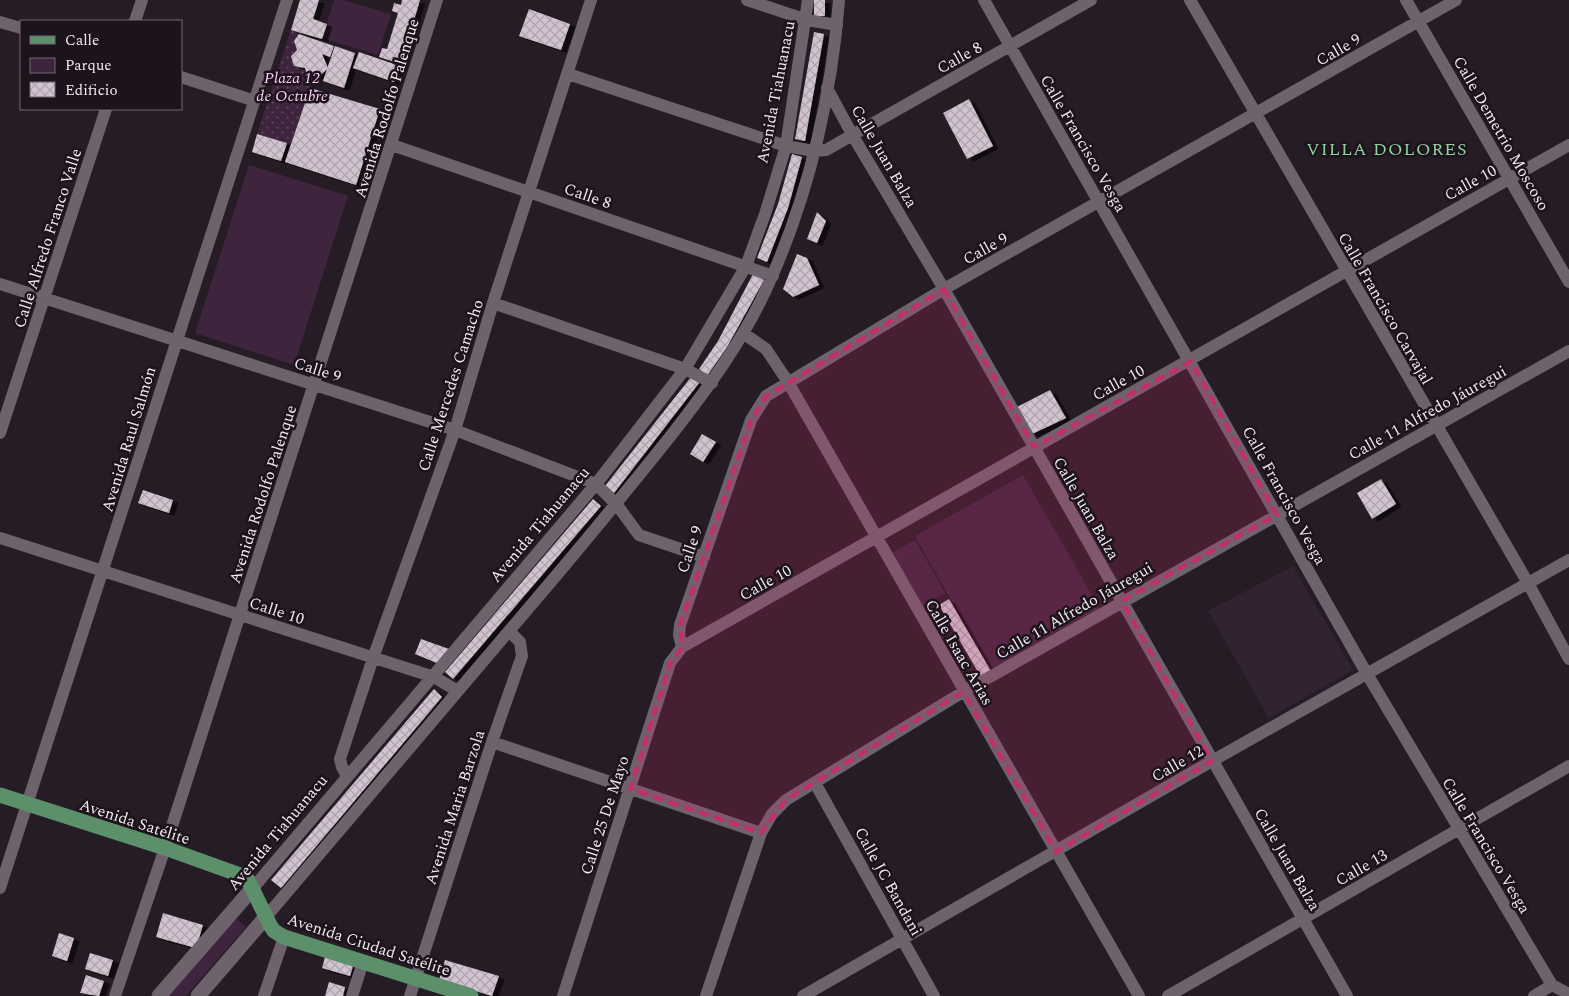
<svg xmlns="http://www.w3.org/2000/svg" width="1569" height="996" font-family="Spectral,serif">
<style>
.built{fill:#322332}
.green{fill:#3e253d}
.park{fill:url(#park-dots)}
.building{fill:url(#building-cross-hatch);filter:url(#shadow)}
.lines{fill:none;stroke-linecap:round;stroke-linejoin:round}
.street{stroke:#6e626d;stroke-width:12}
.secondary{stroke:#6e626d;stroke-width:15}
.primary{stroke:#5b906b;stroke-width:15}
.marked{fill:#c72d6a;fill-opacity:0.2;stroke:#c72d6a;stroke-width:4;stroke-dasharray:10 6;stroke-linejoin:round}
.labels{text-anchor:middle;stroke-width:5;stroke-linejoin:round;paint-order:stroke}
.street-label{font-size:16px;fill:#f0e9ef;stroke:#1c131c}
.park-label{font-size:16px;font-style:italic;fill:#fac9f7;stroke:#1c131c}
.neighbourhood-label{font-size:18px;letter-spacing:1px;fill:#90d29e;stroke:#1c131c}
</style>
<defs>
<pattern id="park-dots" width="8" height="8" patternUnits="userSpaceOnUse" patternTransform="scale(1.25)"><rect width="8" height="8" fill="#3e253d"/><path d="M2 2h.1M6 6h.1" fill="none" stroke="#5a4559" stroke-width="1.8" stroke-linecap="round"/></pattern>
<pattern id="building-cross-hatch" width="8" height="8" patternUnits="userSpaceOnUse" patternTransform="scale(1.25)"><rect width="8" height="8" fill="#d1c3d0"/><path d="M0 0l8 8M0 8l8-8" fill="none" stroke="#afa4ae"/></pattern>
<filter id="shadow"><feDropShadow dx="5.5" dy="3" stdDeviation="0" flood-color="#0009"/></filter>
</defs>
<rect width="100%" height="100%" fill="#261c25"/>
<path class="built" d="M 1293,566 L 1353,670 L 1269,718 L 1208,611 Z"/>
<path class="green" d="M 334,0 L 343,0 L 391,14 L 378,55 L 322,38 Z
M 249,165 L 348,196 L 294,365 L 195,333 Z
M 1023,475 L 1103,614 L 994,675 L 915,536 Z
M 915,540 L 945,593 L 921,607 L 890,554 Z
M 236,918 L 246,927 L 186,996 L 168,996 Z"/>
<path class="park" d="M 291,30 L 300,33 L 294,41 L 297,50 L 291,56 L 294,65 L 305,68 L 307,75 L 314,76 L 291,144 L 257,134 Z"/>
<path class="building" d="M 300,0 L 319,0 L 313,19 L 327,24 L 322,39 L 291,30 Z
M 402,0 L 420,0 L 401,64 L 379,57 L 382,48 L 387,49 L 398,13 L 392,11 L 394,3 L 401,5 Z
M 814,0 L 825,0 L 825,16 L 814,16 Z
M 529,9 L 570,24 L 561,50 L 519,36 Z
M 814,32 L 824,34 L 805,141 L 795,139 Z
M 299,34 L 334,46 L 330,57 L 322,54 L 328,68 L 319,77 L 307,75 L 305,68 L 294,66 L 291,56 L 297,50 L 294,41 Z
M 335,46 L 355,53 L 344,88 L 323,81 Z
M 359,52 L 400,66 L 394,82 L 353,68 Z
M 310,88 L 380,109 L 356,185 L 285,162 Z
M 969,99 L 993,146 L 967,159 L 943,113 Z
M 257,134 L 287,143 L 281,161 L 252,152 Z
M 792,154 L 802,157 L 788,208 L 767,262 L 757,258 L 778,204 Z
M 817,212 L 826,221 L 817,243 L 807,239 Z
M 797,254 L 807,258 L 819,285 L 793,297 L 783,289 Z
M 753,274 L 764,280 L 727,347 L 707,376 L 699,369 L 718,341 Z
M 691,377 L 699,383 L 614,493 L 605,486 Z
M 1050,390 L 1066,418 L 1032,434 L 1015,408 Z
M 702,434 L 716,442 L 703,462 L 690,454 Z
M 1381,479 L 1396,504 L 1372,519 L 1357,493 Z
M 143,490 L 173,500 L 169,513 L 138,503 Z
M 593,499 L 601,506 L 453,679 L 445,672 Z
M 949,599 L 992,673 L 982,679 L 939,605 Z
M 421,639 L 449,649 L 437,663 L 415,654 Z
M 434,689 L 442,697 L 281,888 L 271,880 Z
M 163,913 L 203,925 L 196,948 L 156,937 Z
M 59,933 L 74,938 L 67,961 L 52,956 Z
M 90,953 L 113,960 L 108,976 L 85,969 Z
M 325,957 L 353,966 L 350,976 L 322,968 Z
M 445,960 L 499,976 L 492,996 L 439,980 Z
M 86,975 L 104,981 L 99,996 L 80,993 Z
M 329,982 L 345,987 L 343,996 L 325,996 Z"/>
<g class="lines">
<path class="street" d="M 747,0 L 807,20 L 837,25
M 984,0 L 1367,674 L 1552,985 L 1569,994
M 1190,0 L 1528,583 L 1569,659
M 1406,0 L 1569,282
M 135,21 L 142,0
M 0,22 L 21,28
M 568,74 L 786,146 L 814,151 L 826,150 L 1091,0
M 181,77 L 255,101
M 827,88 L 853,136 L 944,289 L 1347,996
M 392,145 L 773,276
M 0,284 L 455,430 L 596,484 L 617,505 L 639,535 L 704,557
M 493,303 L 685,369 L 712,383
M 743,333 L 766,349 L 788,382 L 1139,996
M 0,433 L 106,109
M 0,538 L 434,677 L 456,690
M 682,647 L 679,635 L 680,625 L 751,420 L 766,396 L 944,289 L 1456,0
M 492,742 L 761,833
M 347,776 L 342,767 L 340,759 L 373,658 L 455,430 L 493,303 L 591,0
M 815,783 L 934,996
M 0,888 L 287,0
M 253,888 L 596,484 L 685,369 L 746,266 L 765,214 L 786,146 L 808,0
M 265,918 C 363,802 462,687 560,571 C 597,527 633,483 669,438 C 709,387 748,334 773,274 C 810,189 832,93 839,0
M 115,996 L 165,848 L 437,0
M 264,996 L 284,937
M 352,996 L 363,962
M 410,996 L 492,742 L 522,656 L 520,642 L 509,631
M 563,996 L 670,663 L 682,647 L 1569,145
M 706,996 L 761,833 L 772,814 L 786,800 L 963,692 L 1569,351
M 803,996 L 1212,761 L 1569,560
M 1168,996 L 1569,766
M 1534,996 L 1552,985"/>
<path class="secondary" d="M 159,996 L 253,888
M 198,996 L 265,918"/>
<path class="primary" d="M 0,795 L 165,848 L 243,876 L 248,880 L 270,925 L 274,931 L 284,937 L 471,996"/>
</g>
<path class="marked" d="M 944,289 L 1034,447 L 1191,361 L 1277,515 L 1122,601 L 1212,761 L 1056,852 L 963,692 L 786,800 L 761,833 L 630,789 L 670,663 L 682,647 L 680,625 L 751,420 L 766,396 Z"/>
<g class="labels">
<g class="street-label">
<text transform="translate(1338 49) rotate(-30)" y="6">Calle 9</text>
<text transform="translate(959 57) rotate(-29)" y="6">Calle 8</text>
<text transform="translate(775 92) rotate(-79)" y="6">Avenida Tiahuanacu</text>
<text transform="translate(386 108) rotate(-73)" y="6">Avenida Rodolfo Palenque</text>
<text transform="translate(1502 133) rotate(60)" y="6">Calle Demetrio Moscoso</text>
<text transform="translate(1084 143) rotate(60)" y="6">Calle Francisco Vesga</text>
<text transform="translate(885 156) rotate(60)" y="6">Calle Juan Balza</text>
<text transform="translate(1470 182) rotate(-29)" y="6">Calle 10</text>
<text transform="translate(588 195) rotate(19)" y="6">Calle 8</text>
<text transform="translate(47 238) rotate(-72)" y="6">Calle Alfredo Franco Valle</text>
<text transform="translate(985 248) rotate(-29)" y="6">Calle 9</text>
<text transform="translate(1386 308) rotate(60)" y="6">Calle Francisco Carvajal</text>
<text transform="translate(318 369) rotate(18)" y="6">Calle 9</text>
<text transform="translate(1118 382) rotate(-29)" y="6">Calle 10</text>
<text transform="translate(450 385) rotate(-72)" y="6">Calle Mercedes Camacho</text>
<text transform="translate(1427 412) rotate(-29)" y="6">Calle 11 Alfredo Jáuregui</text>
<text transform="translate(128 439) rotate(-73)" y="6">Avenida Raul Salmón</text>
<text transform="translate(262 494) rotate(-72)" y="6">Avenida Rodolfo Palenque</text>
<text transform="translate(1285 495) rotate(61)" y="6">Calle Francisco Vesga</text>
<text transform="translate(1087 508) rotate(60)" y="6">Calle Juan Balza</text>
<text transform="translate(539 524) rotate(-50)" y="6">Avenida Tiahuanacu</text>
<text transform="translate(689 549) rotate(-71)" y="6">Calle 9</text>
<text transform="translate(765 582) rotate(-29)" y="6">Calle 10</text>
<text transform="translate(277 610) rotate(18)" y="6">Calle 10</text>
<text transform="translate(1074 610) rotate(-30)" y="6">Calle 11 Alfredo Jáuregui</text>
<text transform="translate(960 652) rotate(60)" y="6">Calle Isaac Arias</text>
<text transform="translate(1177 763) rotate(-30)" y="6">Calle 12</text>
<text transform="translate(454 807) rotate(-72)" y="6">Avenida Maria Barzola</text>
<text transform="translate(604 815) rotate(-72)" y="6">Calle 25 De Mayo</text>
<text transform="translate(135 821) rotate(18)" y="6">Avenida Satélite</text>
<text transform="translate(277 832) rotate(-50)" y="6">Avenida Tiahuanacu</text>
<text transform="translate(1487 845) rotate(59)" y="6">Calle Francisco Vesga</text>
<text transform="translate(1288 859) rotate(60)" y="6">Calle Juan Balza</text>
<text transform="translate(1361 867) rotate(-30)" y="6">Calle 13</text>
<text transform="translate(889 881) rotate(61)" y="6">Calle JC Bandani</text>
<text transform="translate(369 944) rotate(18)" y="6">Avenida Ciudad Satélite</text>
</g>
<g class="park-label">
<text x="292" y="83">Plaza 12<tspan x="292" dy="18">de Octubre</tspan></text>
</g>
<g class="neighbourhood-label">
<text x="1387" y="155">VILLA DOLORES</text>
</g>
</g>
<rect x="20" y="20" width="162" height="90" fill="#1c131c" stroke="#716970"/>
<rect x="30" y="36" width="25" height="8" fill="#5b906b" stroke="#716970"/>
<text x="65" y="45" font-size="15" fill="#f0e9ef">Calle</text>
<rect x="30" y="58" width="25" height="15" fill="#3e253d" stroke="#716970"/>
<text x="65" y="70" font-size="15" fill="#f0e9ef">Parque</text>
<rect x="30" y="82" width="25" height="15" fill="url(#building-cross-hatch)" stroke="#716970"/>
<text x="65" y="95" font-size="15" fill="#f0e9ef">Edificio</text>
</svg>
